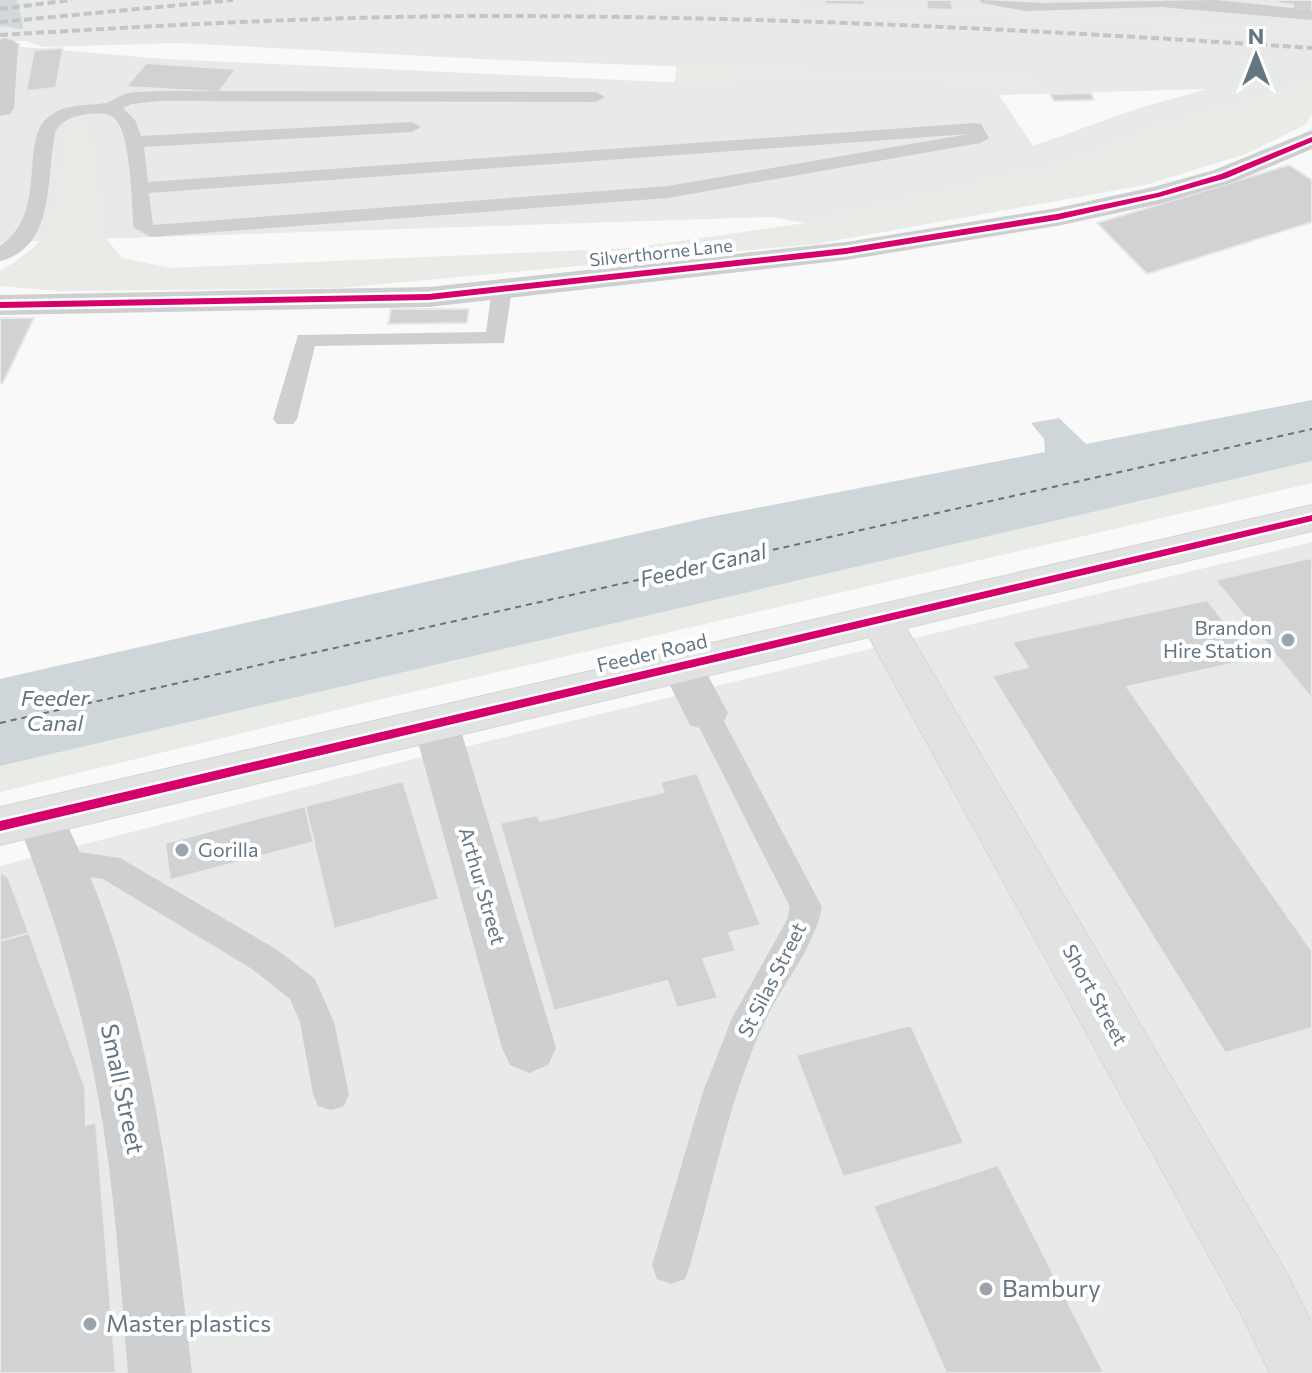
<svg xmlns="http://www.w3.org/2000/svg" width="1312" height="1373" font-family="Commissioner,sans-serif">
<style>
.built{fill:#e8e9e9;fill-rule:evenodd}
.green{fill:#e8ebe6}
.water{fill:#ced6d9}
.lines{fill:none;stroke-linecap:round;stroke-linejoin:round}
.ferry{stroke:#60757c;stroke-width:2;stroke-dasharray:6 5;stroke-linecap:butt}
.building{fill:#d0d2d3;stroke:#e8e8e8;stroke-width:2}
.street-tunnel{stroke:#d4d8dc;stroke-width:28;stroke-dasharray:28 14;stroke-linecap:butt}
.secondary-casing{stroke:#d5d6d7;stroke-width:2}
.lane{fill:#cecfd0;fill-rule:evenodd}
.street{fill:#cecfd0;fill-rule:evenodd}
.secondary{fill:#e1e2e2;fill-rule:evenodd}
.rail{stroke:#c3c5c6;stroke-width:4;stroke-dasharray:8 4;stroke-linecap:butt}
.cycleway-casing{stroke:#fff;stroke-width:5}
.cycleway{fill:#d6006c;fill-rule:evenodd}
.poi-dot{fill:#99a4ac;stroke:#fff;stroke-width:3}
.labels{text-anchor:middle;stroke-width:8;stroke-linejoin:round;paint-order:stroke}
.far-street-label{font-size:18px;fill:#657683;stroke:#fff}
.poi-label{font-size:20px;fill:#657683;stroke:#fff;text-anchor:end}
.street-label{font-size:20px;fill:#657683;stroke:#fff}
.water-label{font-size:22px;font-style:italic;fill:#60757c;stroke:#fff}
.near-street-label{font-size:24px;fill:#657683;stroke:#fff}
.near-poi-label{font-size:24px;fill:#657683;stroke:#fff;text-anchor:start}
</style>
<rect width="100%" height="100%" fill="#f9f9f9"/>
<path class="built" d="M 0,0 L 1312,0 L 1312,86 L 1300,86 L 1155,128 L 1069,163 L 805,223 L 772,217 L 4,242 L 0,246 L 0,45 L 165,59 L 730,85 L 731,74 L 1035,84 L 1035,79 L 500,60 L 178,43 L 43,47 L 26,41 L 0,42 ZM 1207,89 L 1139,108 L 1033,146 L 999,95 Z
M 1312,542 L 1312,1373 L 0,1373 L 0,866 L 402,762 Z"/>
<path class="green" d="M 582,0 L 995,12 L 1021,10 L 1312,30 L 1312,37 L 1055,19 L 599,6 Z
M 677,66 L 1035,78 L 1035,85 L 732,74 L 730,85 L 674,83 Z
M 1301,86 L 1312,86 L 1312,114 L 1305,125 L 1243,155 L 1145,185 L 816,244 L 339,288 L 58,291 L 0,286 L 0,271 C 16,261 40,247 47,229 C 58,204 67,155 64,128 L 72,123 L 87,123 L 104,236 L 122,258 L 171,268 L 632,248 L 805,223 L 1069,163 L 1155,128 Z
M 1312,461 L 1312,483 L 378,700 L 0,792 L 0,766 Z"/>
<path class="water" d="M 1312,400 L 1312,461 L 0,766 L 0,679 L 710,517 L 1045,452 L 1044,439 L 1031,423 L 1059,418 L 1086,444 Z"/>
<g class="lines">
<path class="ferry" d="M 0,723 L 1312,429"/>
</g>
<path class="building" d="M 825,0 L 864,0 L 865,5 L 825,4 Z
M 926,0 L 951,0 L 953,10 L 928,9 Z
M 1279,0 L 1312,0 L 1312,11 L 1293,9 L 1293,5 L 1278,3 Z
M 63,48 L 56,88 L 26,91 L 34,50 Z
M 146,63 L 236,69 L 219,92 L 126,87 Z
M 1091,93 L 1094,100 L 1054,101 L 1050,94 Z
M 1289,165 L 1312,180 L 1312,222 L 1147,274 L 1097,223 Z
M 391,309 L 469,309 L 467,323 L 388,324 Z
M 0,318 L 34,318 L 3,383 L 0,383 Z
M 1310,558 L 1312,560 L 1312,699 L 1215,580 Z
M 1207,600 L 1254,659 L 1127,687 L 1312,951 L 1312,1028 L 1225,1053 L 992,676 L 1028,667 L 1012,642 Z
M 697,773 L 761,925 L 729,933 L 736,951 L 703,959 L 718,998 L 677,1008 L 667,981 L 554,1011 L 500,823 L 537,815 L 540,821 L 664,792 L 660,782 Z
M 403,781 L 439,899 L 334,929 L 305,806 Z
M 305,806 L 314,842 L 170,880 L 165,843 Z
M 0,872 L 8,877 L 29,933 L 0,941 Z
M 29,933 L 85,1087 L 86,1125 L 96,1122 L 116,1373 L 0,1373 L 0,941 Z
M 911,1025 L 964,1143 L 843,1177 L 796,1055 Z
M 998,1165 L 1104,1373 L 946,1373 L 873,1206 Z"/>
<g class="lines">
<path class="street-tunnel" d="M 2,0 L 9,24 L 5,46"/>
<g class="secondary-casing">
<path id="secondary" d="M 1312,505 L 1312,531 L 906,628 L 1285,1270 L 1312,1323 L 1312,1373 L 1270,1373 L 1241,1314 L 869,637 L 0,845 L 0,807 Z"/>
</g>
<path class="lane" d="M 979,0 L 1044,3 L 1216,0 L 1312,10 L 1312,20 L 1161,7 L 1025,11 L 982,3 Z
M 159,91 L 596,92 L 605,97 L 596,102 L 159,101 L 132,104 L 123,108 L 135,120 L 141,136 L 412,122 L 421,127 L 412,132 L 144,147 L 148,182 L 975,123 L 981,124 L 989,138 L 980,143 L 668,198 L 151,237 L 134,228 C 131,205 132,131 113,117 C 106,112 97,113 89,114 C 76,115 64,119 56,130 C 45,173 58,247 0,261 L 0,246 C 49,213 19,143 47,118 C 64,103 86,106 106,103 C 111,102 117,97 122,95 C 133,91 147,92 159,91 ZM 969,134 L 668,186 L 153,225 L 149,193 Z
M 502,283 L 512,289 L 504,343 L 315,346 L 297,419 L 293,424 L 277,424 L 273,419 L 298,335 L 486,332 L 492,289 Z
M 706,702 L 716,706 L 822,907 C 814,949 782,984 764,1023 C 729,1099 713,1185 690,1265 L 685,1279 L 671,1284 L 657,1279 L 652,1265 L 703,1092 L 732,1018 L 787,920 L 790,907 L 692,713 L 696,706 Z
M 59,849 L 120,858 L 276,949 L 315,979 L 334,1022 L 349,1094 L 344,1106 L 331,1110 L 318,1106 L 313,1094 L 300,1022 L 290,999 L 252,969 L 103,879 L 48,871 L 43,862 L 48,853 Z"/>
<path class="street" d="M 5,38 L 14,41 L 18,46 L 14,108 L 10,114 L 0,116 L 0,40 Z
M 1312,130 L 1312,149 L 1234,182 L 1159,204 L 1057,226 L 846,260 L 429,307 L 0,315 L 0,295 L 429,287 L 846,242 L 1057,208 L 1153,187 L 1214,170 Z
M 682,650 L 697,655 L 728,713 L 722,725 L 706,730 L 690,725 L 660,666 L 667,655 Z
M 436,707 L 452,712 L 459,724 L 556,1048 L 548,1065 L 529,1073 L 510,1065 L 502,1048 L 413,724 L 420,712 Z
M 39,797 L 56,803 C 148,978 170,1179 192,1373 L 128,1373 C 121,1290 116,1207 103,1125 C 86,1019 56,916 15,816 L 22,803 Z"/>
<use href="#secondary" class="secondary"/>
<path class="rail" d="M 0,9 L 72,0
M 0,22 L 233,0
M 0,35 C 165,25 329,16 494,16 C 767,16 1040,30 1312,48"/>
<g class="cycleway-casing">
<path id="cycleway" d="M 1312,137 L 1312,142 L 1227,178 L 1159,197 L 1057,220 L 846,254 L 429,300 L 0,308 L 0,302 L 429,294 L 846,248 L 1057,214 L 1157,193 L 1221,174 Z
M 1312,515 L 1312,521 L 0,831 L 0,821 Z"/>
</g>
<use href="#cycleway" class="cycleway"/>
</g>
<g class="poi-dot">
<circle cx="1288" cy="640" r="8"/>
<circle cx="182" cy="850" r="8"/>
<circle cx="986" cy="1289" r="8"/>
<circle cx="90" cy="1324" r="8"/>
</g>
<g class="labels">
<g class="far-street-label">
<text transform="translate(661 253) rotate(-6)" y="6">Silverthorne Lane</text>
</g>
<g class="poi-label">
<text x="1272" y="635">Brandon<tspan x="1272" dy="23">Hire Station</tspan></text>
<text x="198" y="857" text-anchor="start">Gorilla</text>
</g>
<g class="street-label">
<text transform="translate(652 653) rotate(-13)" y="7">Feeder Road</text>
<text transform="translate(482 886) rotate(74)" y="7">Arthur Street</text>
<text transform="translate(772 980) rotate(-63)" y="7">St Silas Street</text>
<text transform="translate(1095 995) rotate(61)" y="7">Short Street</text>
</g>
<g class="water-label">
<text transform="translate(703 565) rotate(-13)" y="8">Feeder Canal</text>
<text x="55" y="706">Feeder<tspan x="55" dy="25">Canal</tspan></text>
</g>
<g class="near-street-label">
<text transform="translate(122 1089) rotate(78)" y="8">Small Street</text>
</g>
<g class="near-poi-label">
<text x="1002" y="1297">Bambury</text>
<text x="106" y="1332">Master plastics</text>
</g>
</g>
<g transform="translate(1256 56)" stroke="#ffffff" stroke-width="6" paint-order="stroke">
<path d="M0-6L14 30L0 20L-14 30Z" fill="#657683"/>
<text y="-12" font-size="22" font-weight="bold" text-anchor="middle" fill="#657683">N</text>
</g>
</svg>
